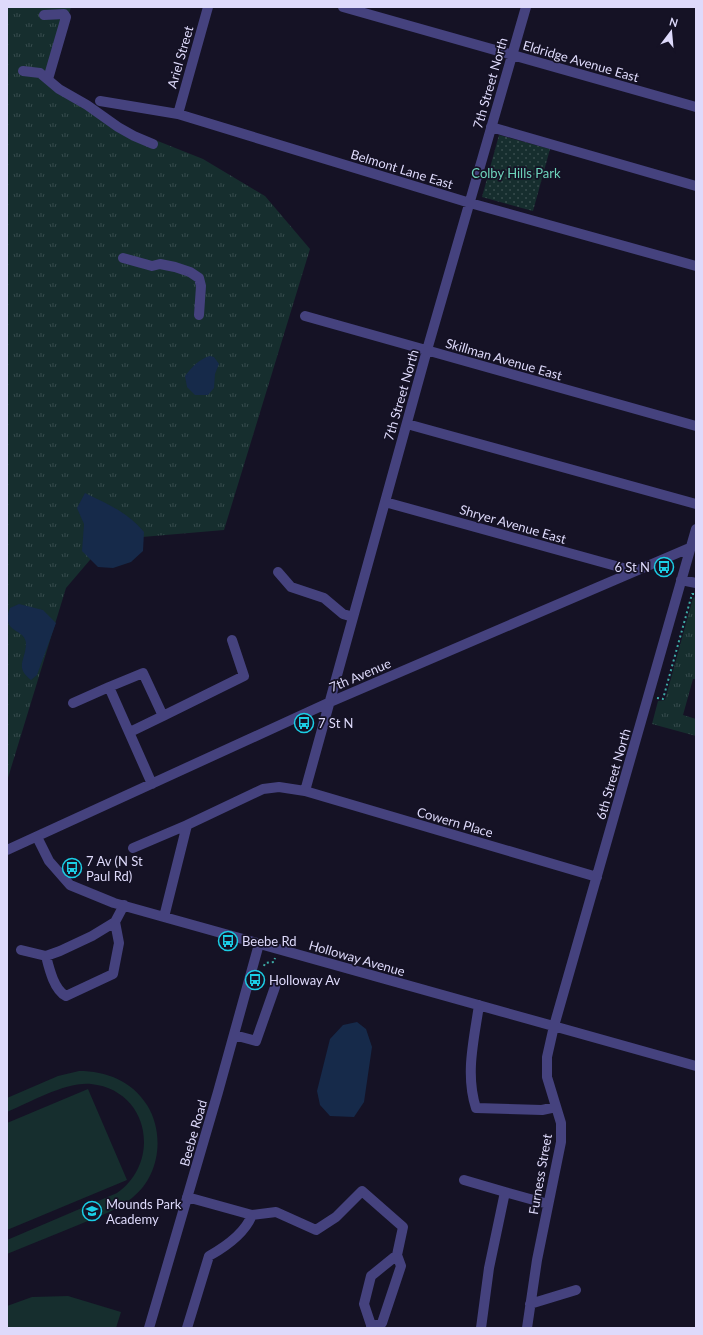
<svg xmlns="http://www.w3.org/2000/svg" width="703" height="1335" font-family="Lato,sans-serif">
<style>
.grass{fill:url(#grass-tufts)}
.park{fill:url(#park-dots)}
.pitch{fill:#162e2e}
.water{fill:#162a4a}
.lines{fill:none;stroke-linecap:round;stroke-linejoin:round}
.path{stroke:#3daba6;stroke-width:2;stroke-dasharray:2 3;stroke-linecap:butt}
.minor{stroke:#45427e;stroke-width:10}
.labels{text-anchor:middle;stroke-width:3.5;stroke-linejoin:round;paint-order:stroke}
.street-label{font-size:13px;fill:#dedafb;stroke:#151225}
.park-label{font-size:13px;fill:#6dd3bb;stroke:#151225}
.poi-label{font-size:13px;fill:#dedafb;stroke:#151225;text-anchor:start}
</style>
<defs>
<pattern id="grass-tufts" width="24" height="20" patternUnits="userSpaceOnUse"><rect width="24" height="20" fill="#162e2e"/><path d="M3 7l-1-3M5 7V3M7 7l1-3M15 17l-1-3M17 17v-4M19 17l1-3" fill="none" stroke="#374c4d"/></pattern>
<pattern id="park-dots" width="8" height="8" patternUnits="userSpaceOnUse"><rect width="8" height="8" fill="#162e2e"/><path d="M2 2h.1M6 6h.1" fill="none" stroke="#374c4d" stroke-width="1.8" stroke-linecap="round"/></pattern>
</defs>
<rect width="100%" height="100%" fill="#151225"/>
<path class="grass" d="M 7,7 L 71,7 L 50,81 L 120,126 L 203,159 L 265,196 L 310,249 L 224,530 L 107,540 L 66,588 L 7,781 Z
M 696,597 L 696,679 L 693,679 L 683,715 L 696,719 L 696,736 L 652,724 L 658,701 L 665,700 L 693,598 Z"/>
<path class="park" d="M 499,135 L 550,149 L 533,211 L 482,197 Z"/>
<path class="pitch" d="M 79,1071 C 106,1071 132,1081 147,1105 C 165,1134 160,1176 132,1198 C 118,1210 99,1216 83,1223 C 58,1233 32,1244 7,1254 L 7,1240 L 117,1193 C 162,1161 149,1090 91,1084 C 65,1082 31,1102 7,1112 L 7,1098 L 58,1076 Z
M 88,1089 L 127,1180 L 7,1230 L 7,1123 Z
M 68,1296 L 121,1312 L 116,1328 L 7,1328 L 7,1306 L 32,1297 Z"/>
<path class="water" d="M 210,356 L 214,357 L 219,364 L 215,374 L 214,388 L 208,395 L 195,395 L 187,387 L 185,376 C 192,367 199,359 210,356 Z
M 85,493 C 109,505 126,511 144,532 L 143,551 L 131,562 L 113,568 L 98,567 L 82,551 L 84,524 L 77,508 Z
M 19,604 L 43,610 L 56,623 L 37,675 L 31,680 C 14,667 26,660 26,643 C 25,628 0,634 10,608 Z
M 357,1022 L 366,1029 L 372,1047 L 364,1102 L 354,1117 L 330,1116 L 320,1105 L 317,1091 L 330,1039 L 343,1025 Z"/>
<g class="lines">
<path class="path" d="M 657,698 L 663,699 L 692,594 L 696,594
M 264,966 L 265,963 L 274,962 L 275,958"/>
<path class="minor" d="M 343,7 L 696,107
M 44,15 L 64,14 L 66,17 L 48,79
M 23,71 L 40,73 L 59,89 L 87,105 L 118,127 L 134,136 L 153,144
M 100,101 L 178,114 L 470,203 L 696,266
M 178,114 L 208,7
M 491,127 L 696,186
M 123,258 L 152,266 L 160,264 L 175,267 L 190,272 L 199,278 L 201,286 L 199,315
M 305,316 L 696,426
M 407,424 L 696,504
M 385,502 L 634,571
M 278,572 L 291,587 L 324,598 L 343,614 L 353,617
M 681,580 L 696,583
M 73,703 L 109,687
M 130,732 L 163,716
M 152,784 L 109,687 L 143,673 L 163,716 L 244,676 L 232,640
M 305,791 L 427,350 L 526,7
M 37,837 L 49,861 L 70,885 L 114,903 L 696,1066
M 133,848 L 187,825
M 7,850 L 328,703 L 694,546
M 164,917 L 187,825 L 263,789 L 279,787 L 305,791 L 597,877
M 21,950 L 46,956 L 60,951 L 92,936 L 115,922 L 124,905
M 46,956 C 49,968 54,990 66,996 L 113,974 L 119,943 L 115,922
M 479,1005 C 474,1040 465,1074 476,1108 L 542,1110 L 556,1107
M 234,1035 L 256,1041 L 275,987
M 464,1180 L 505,1192
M 252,1215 L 276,1212 L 316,1230 L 336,1217 L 362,1191 L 403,1227 L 397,1255 L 371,1276 L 364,1304 L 372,1328
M 530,1304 L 576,1290
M 371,1327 L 382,1323 L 401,1266 L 397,1255
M 149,1328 L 218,1092 L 259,944
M 187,1328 L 209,1256 C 225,1247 245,1233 252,1215 L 187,1197
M 481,1328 L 489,1268 L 505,1192 L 548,1204
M 527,1328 L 537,1260 L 561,1142 L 561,1123 L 547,1077 L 547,1057 L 554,1026 L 696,529"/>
</g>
<defs>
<g id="bus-ring" transform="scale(1)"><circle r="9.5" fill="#151225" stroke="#1bcee5" stroke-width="1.5"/><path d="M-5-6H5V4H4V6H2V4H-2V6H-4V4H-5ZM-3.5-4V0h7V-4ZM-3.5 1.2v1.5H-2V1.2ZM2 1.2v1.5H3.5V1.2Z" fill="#1bcee5"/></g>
<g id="school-ring" transform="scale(1)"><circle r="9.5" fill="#151225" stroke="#1bcee5" stroke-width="1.5"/><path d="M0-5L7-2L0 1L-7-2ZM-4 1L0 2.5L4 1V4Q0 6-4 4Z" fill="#1bcee5"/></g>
</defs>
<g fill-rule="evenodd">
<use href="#bus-ring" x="664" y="567"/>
<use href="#bus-ring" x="304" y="723"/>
<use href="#bus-ring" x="72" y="868"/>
<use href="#bus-ring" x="228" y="941"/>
<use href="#bus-ring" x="255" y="980"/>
<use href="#school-ring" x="92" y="1211"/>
</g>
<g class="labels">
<g class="street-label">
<text transform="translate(180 57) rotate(-74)" y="5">Ariel Street</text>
<text transform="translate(581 61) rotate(16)" y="5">Eldridge Avenue East</text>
<text transform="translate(490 83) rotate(-74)" y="5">7th Street North</text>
<text transform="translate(402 169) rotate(17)" y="5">Belmont Lane East</text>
<text transform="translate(504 359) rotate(16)" y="5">Skillman Avenue East</text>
<text transform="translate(401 395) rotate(-74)" y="5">7th Street North</text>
<text transform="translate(513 524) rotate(16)" y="5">Shryer Avenue East</text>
<text transform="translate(360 675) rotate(-23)" y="5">7th Avenue</text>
<text transform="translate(613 774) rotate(-74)" y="5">6th Street North</text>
<text transform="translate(455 822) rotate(16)" y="5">Cowern Place</text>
<text transform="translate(357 958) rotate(16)" y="5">Holloway Avenue</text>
<text transform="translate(193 1133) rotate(-74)" y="5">Beebe Road</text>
<text transform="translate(540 1174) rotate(-80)" y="5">Furness Street</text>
</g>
<g class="park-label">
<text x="516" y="178">Colby Hills Park</text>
</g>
<g class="poi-label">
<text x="650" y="572" text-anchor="end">6 St N</text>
<text x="318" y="728">7 St N</text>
<text x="86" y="866">7 Av (N St<tspan x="86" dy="15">Paul Rd)</tspan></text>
<text x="242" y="946">Beebe Rd</text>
<text x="269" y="985">Holloway Av</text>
<text x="106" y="1209">Mounds Park<tspan x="106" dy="15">Academy</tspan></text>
</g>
</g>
<rect width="703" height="1335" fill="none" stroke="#dedafb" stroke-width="16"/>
<g transform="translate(671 32) rotate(16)" stroke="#151225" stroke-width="3" paint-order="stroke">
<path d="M0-3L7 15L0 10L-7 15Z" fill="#dedafb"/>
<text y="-6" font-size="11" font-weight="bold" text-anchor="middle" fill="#dedafb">N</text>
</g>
</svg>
